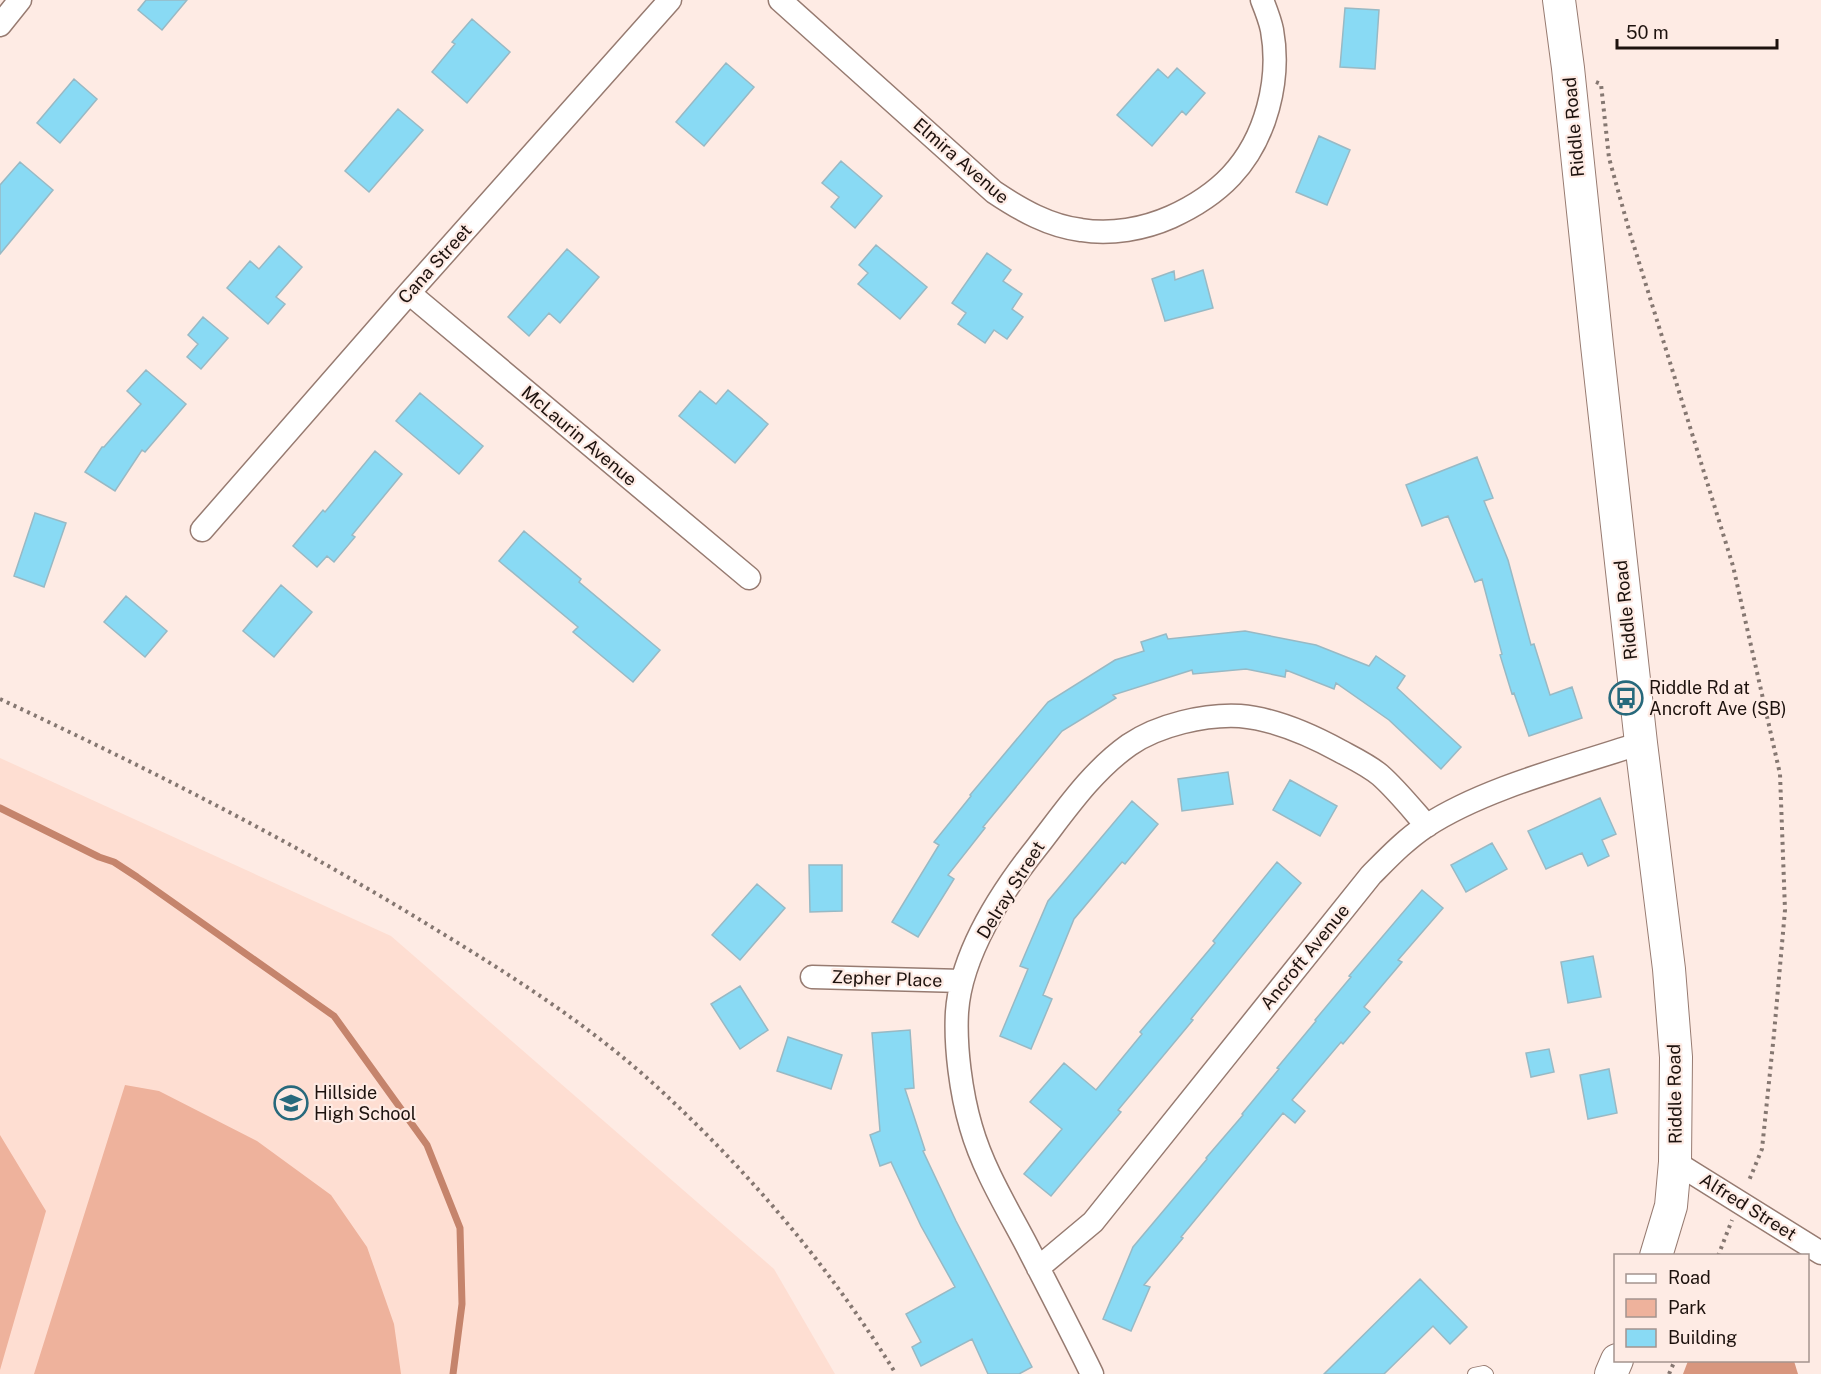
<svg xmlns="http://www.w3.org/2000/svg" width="1821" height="1374" font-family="'Public Sans',sans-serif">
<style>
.built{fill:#feded2}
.green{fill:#eeb29c}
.forest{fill:#d8967e}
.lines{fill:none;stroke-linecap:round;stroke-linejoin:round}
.stream{stroke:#c5846c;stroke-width:7}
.building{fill:#89daf4;stroke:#98b9c4;stroke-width:1.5}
.service-casing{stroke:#977b71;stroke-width:14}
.minor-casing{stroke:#977b71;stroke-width:25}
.secondary-casing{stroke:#977b71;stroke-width:34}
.path{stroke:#857771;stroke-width:4;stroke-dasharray:3 4.5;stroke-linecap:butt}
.service{stroke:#fff;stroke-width:12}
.minor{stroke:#fff;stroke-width:22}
.secondary{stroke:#fff;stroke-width:32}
.labels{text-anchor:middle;stroke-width:4.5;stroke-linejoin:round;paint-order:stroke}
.street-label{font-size:18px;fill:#1d120e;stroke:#feebe4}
.poi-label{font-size:18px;fill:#1d120e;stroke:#feebe4;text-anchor:start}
</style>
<rect width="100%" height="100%" fill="#feebe4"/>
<path class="built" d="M 0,758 L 391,936 L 774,1269 L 835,1374 L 0,1374 Z"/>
<path class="green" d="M 125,1085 L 159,1091 L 257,1141 L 331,1195 L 367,1247 L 394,1324 L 401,1374 L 34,1374 Z
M 0,1135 L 46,1211 L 0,1370 Z"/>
<path class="forest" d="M 1688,1361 L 1794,1361 L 1798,1374 L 1683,1374 Z"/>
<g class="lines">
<path class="stream" d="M 0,808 L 99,857 L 114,862 L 137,877 L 334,1016 L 427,1145 L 460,1228 L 462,1304 L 453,1374"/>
</g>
<path class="building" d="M 146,0 L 187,0 L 162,30 L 138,10 Z
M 1345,8 L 1379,10 L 1375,69 L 1340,67 Z
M 472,19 L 510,52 L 467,103 L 432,72 L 455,44 L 452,42 Z
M 726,63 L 754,87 L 704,146 L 676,122 Z
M 1177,68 L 1205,93 L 1186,115 L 1182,111 L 1152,146 L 1117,115 L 1158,69 L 1168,78 Z
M 74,79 L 97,99 L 60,143 L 37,123 Z
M 398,109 L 423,130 L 369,192 L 345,171 Z
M 1319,136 L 1350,150 L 1327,205 L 1296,192 Z
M 841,161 L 882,196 L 855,228 L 831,207 L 839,197 L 822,183 Z
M 20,162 L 53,190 L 0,254 L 0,185 Z
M 876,245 L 927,287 L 900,319 L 858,284 L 868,273 L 859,265 Z
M 279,246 L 302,267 L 276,297 L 285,304 L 268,324 L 227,288 L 250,261 L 259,269 Z
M 567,249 L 599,277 L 560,323 L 549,313 L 529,336 L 508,317 Z
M 987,253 L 1011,270 L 1003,281 L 1022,294 L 1012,309 L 1023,317 L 1007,339 L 994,330 L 985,343 L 958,324 L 966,313 L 952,303 Z
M 1203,270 L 1213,308 L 1165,321 L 1152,279 L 1174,271 L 1175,280 Z
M 203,317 L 228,338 L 201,369 L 187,357 L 198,344 L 188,335 Z
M 146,370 L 186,404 L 145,452 L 142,450 L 115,491 L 85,472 L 102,447 L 104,447 L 141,404 L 127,391 Z
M 728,390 L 768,424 L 735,463 L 679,416 L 700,391 L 716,404 Z
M 420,393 L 483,446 L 459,474 L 396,421 Z
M 375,451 L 402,474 L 352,535 L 355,537 L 334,562 L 327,556 L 317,567 L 293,546 L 323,510 L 325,512 Z
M 1477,457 L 1493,498 L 1484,501 L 1508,560 L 1531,645 L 1534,644 L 1550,695 L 1572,687 L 1582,718 L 1529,736 L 1514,693 L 1512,694 L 1500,655 L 1502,654 L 1482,579 L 1475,582 L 1448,516 L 1422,526 L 1406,485 Z
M 35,513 L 66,523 L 44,587 L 14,576 Z
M 524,531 L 581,579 L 579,582 L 660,650 L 633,682 L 573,632 L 578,627 L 499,561 Z
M 281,585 L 312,612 L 274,657 L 243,631 Z
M 126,596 L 167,631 L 145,657 L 104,622 Z
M 1245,631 L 1316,645 L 1369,666 L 1376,656 L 1405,676 L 1397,688 L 1461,747 L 1441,769 L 1389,720 L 1336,683 L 1334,689 L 1286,670 L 1285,677 L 1246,669 L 1193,674 L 1192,670 L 1113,695 L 1116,698 L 1062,731 L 983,827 L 985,828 L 948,875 L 954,879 L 918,937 L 892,922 L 939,845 L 934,842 L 971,796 L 970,795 L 1048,702 L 1115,660 L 1144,651 L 1141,642 L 1166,634 L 1168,639 Z
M 1228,772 L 1233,804 L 1182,811 L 1178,779 Z
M 1290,780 L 1337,806 L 1320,836 L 1273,810 Z
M 1600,798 L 1616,834 L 1602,840 L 1609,856 L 1588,866 L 1582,853 L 1546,869 L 1528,831 Z
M 1132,801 L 1158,824 L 1125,864 L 1122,862 L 1074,919 L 1043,995 L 1052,999 L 1031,1049 L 1000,1036 L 1028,969 L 1020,966 L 1048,901 Z
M 1492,843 L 1507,869 L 1466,892 L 1451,865 Z
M 1277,862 L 1301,883 L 1191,1019 L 1193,1020 L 1118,1110 L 1121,1112 L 1051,1196 L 1024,1174 L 1062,1129 L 1030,1102 L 1064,1063 L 1096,1090 L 1142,1034 L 1140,1032 L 1215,943 L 1213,941 Z
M 809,865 L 842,865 L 842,911 L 810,912 Z
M 757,884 L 785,908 L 740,960 L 712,935 Z
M 1422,890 L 1443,908 L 1398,960 L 1402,962 L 1364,1007 L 1370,1012 L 1343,1044 L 1341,1042 L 1292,1100 L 1305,1111 L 1295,1123 L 1283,1113 L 1181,1237 L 1183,1238 L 1144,1285 L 1150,1287 L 1131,1331 L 1103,1319 L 1133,1247 L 1207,1159 L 1206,1158 L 1243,1115 L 1242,1114 L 1279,1069 L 1277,1068 L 1316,1021 L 1315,1020 L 1351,977 L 1349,976 Z
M 1593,956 L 1601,997 L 1568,1003 L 1561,962 Z
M 740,986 L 768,1030 L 740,1049 L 711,1004 Z
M 910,1030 L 914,1088 L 905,1089 L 925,1150 L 923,1151 L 956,1221 L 1032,1367 L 1019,1374 L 988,1374 L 972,1339 L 921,1366 L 912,1347 L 921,1342 L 906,1314 L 955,1287 L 921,1226 L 891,1162 L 880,1166 L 870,1135 L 880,1131 L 872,1033 Z
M 788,1037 L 842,1055 L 831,1089 L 777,1071 Z
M 1549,1049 L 1554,1072 L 1531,1077 L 1526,1053 Z
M 1609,1069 L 1617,1113 L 1588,1119 L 1580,1075 Z
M 1420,1279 L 1467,1327 L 1450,1344 L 1433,1326 L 1384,1374 L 1324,1374 Z"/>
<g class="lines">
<g class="service-casing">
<path id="service" d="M 1474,1374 L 1484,1372 L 1487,1374"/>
</g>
<g class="minor-casing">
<path id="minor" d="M 780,0 L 994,192 C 1021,210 1049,226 1081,230 C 1111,235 1144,229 1171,217 C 1193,207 1214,194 1231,176 C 1266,139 1281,80 1272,30 C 1270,20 1266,10 1262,0
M 0,25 L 20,0
M 409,293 L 749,578
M 202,530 L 409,293 L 670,0
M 812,977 L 962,981
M 1675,1162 L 1821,1253
M 1038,1268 L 1093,1222 L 1371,875 C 1388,858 1405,840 1426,826 C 1486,787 1573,766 1641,743
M 1092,1374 C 1071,1331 1049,1289 1027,1246 C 1007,1208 983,1169 971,1127 C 961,1093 955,1047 957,1012 C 961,954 1002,891 1037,847 C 1065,811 1091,772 1129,745 C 1158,725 1205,714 1240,716 C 1275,719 1309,734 1340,751 C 1353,758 1368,765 1380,775 C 1397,790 1412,809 1427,826"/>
</g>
<g class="secondary-casing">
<path id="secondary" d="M 1559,0 L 1568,68 L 1597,345 L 1641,743 L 1669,969 L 1676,1057 L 1675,1162 L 1671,1206 L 1656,1256
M 1611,1374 L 1617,1360"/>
</g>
<path class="path" d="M 1596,82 L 1601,84 L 1609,158 L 1629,230 L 1733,566 L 1780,774 L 1785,910 L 1774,1034 L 1762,1149 L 1748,1183
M 0,699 C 149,769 296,843 435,929 C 509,974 581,1020 646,1077 C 743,1164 828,1264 896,1374
M 1718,1256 L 1732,1220
M 1669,1374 L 1675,1360"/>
<use href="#service" class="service"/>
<use href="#minor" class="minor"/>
<use href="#secondary" class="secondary"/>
</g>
<defs>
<g id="bus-ring" transform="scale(1.725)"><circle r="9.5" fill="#feebe4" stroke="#27697c" stroke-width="1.5"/><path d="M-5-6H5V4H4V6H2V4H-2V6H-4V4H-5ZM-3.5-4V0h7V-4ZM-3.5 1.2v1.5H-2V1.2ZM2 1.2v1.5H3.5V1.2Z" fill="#27697c"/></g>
<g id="school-ring" transform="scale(1.725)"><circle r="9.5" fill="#feebe4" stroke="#27697c" stroke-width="1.5"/><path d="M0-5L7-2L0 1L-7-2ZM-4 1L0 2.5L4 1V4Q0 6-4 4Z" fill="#27697c"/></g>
</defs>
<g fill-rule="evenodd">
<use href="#bus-ring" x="1626" y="698"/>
<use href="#school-ring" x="291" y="1103"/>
</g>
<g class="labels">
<g class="street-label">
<text transform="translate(1574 127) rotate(-95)" y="6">Riddle Road</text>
<text transform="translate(961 161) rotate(41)" y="6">Elmira Avenue</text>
<text transform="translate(435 264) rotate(-48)" y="6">Cana Street</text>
<text transform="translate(579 436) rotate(40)" y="6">McLaurin Avenue</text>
<text transform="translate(1626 610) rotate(-96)" y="6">Riddle Road</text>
<text transform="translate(1011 890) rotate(-58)" y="6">Delray Street</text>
<text transform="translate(1305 957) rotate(-51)" y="6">Ancroft Avenue</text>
<text transform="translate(887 979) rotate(2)" y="6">Zepher Place</text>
<text transform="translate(1675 1094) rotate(-91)" y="6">Riddle Road</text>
<text transform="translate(1748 1207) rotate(32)" y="6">Alfred Street</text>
</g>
<g class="poi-label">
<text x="1649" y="694">Riddle Rd at<tspan x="1649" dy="21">Ancroft Ave (SB)</tspan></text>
<text x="314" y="1099">Hillside<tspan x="314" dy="21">High School</tspan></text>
</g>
</g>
<rect x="1614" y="1254" width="195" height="108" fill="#feebe4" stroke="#a4948e" stroke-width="1.5"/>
<rect x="1626" y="1274" width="30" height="9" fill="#ffffff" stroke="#a4948e" stroke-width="1.5"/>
<text x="1668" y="1284" font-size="18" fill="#1d120e">Road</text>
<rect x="1626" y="1299" width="30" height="18" fill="#eeb29c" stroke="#a4948e" stroke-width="1.5"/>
<text x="1668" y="1314" font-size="18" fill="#1d120e">Park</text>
<rect x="1626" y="1329" width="30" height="18" fill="#89daf4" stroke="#a4948e" stroke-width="1.5"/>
<text x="1668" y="1344" font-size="18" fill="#1d120e">Building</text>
<path d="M1617 39v9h160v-9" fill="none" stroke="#1d120e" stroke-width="3"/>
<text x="1626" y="39" font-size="18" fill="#1d120e" stroke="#feebe4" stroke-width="4.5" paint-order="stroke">50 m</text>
</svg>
